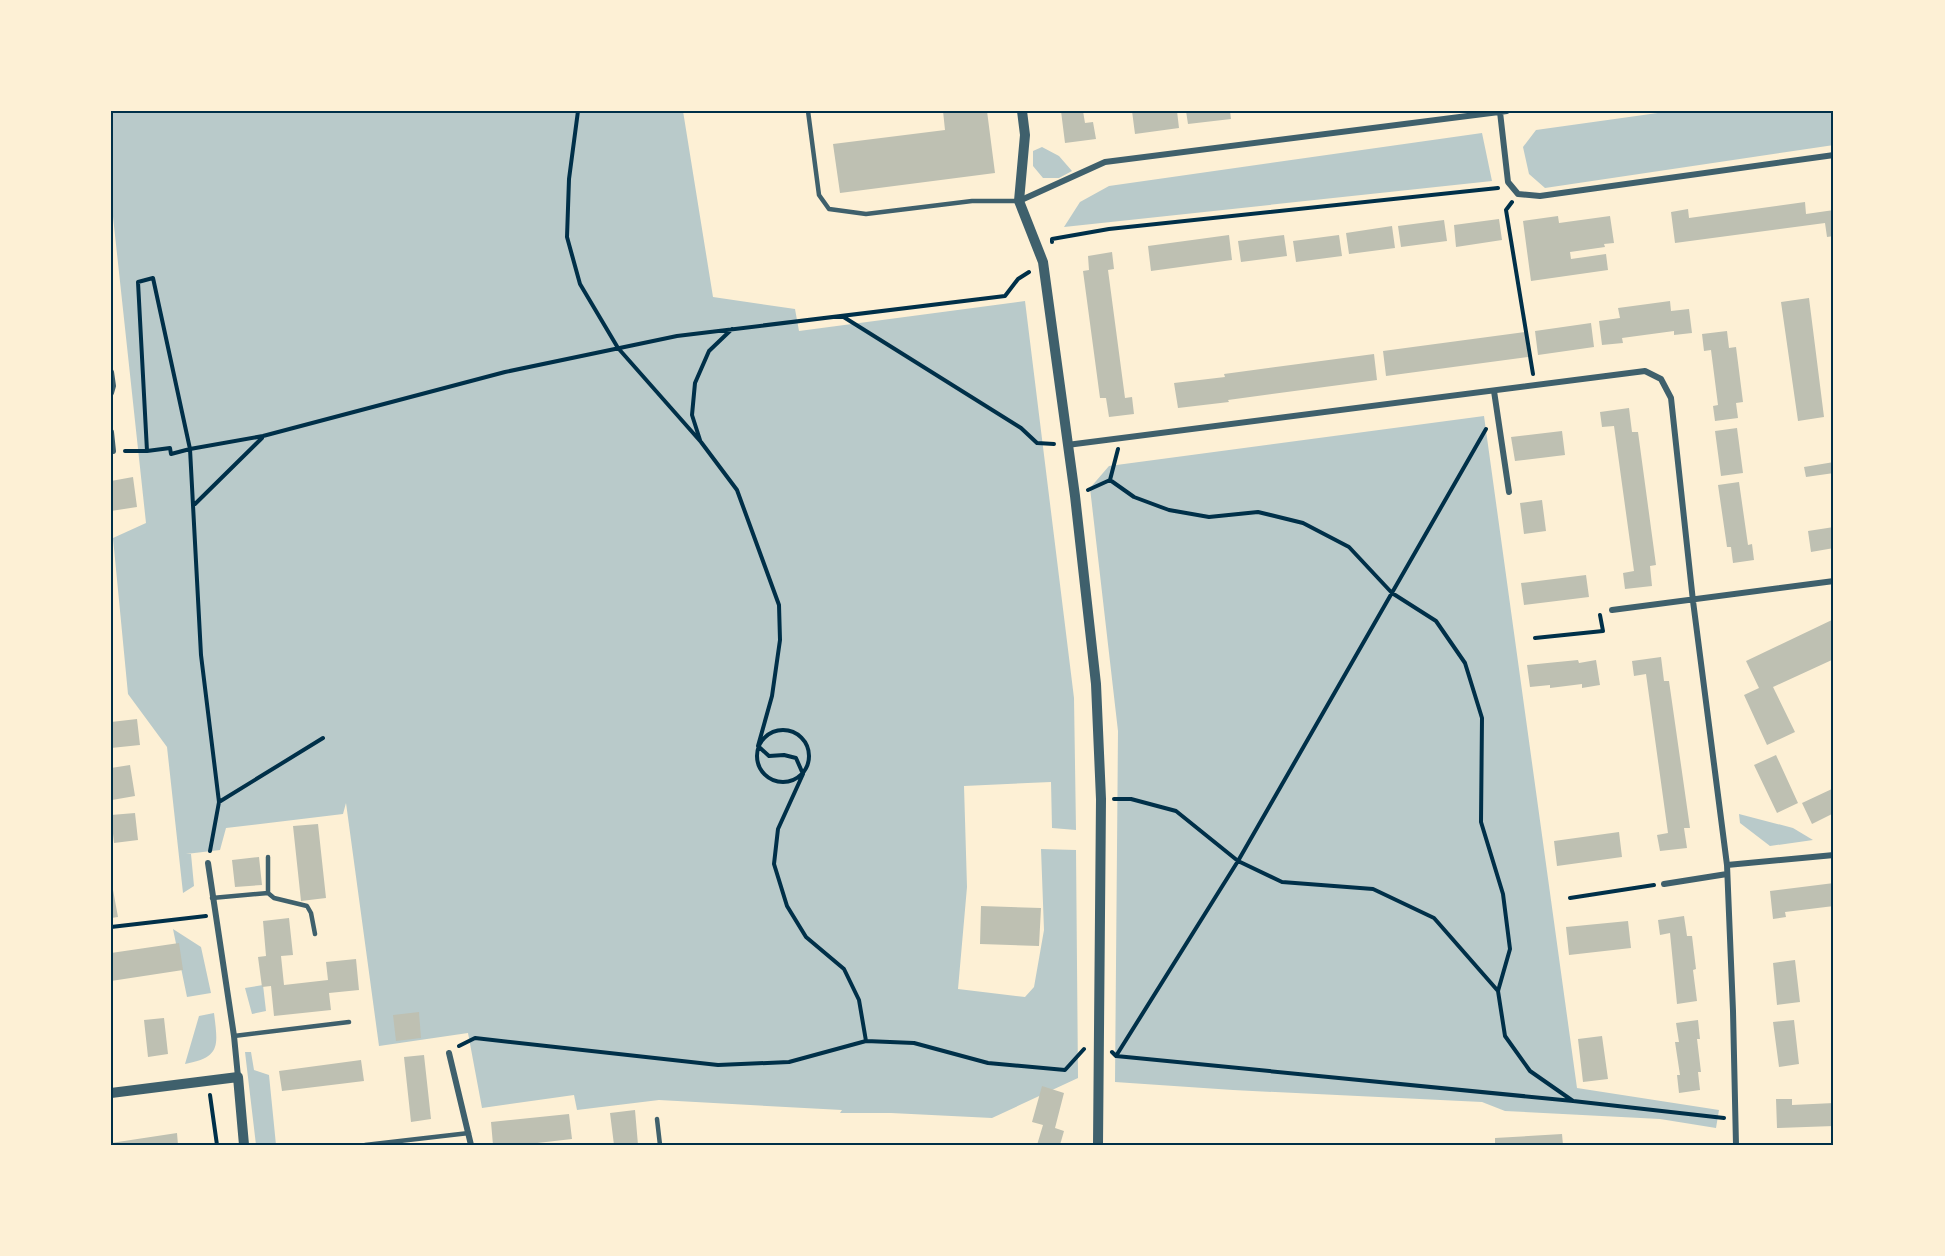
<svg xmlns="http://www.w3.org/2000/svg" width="1945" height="1256" font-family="Barlow,sans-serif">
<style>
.green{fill:#b9caca}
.building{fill:#bec0b2}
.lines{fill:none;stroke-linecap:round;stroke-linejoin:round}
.path{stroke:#003049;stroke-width:4}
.service{stroke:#3f606c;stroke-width:4.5}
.minor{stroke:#3f606c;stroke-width:6}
.tertiary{stroke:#3f606c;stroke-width:10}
.neatline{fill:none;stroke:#003049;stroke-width:2}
</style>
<rect width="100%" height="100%" fill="#fdf0d5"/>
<path class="green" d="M 111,111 L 683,111 L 713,297 L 795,309 L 799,331 L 1025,301 L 1074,698 L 1076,830 L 1052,828 L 1051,782 L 964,786 L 967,887 L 958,989 L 1025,997 L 1034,987 L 1044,930 L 1041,849 L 1076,850 L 1078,1078 L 992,1118 L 891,1113 L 840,1113 L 842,1110 L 659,1100 L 577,1110 L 574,1095 L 482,1108 L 468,1033 L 379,1046 L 346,803 L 343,814 L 226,828 L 220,850 L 186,854 L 191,854 L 194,886 L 183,893 L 167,747 L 128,694 L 113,538 L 146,523 L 111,198 Z
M 1672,111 L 1834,111 L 1834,145 L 1545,188 L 1529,174 L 1523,147 L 1536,130 Z
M 1482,133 L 1492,181 L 1064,227 L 1080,202 L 1109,186 Z
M 1042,147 L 1059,156 L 1072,171 L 1059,178 L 1043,178 L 1033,166 L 1033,151 Z
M 1484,416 L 1577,1088 L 1719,1110 L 1716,1128 L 1660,1119 L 1505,1111 L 1482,1102 L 1233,1090 L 1115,1082 L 1118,731 L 1090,488 L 1109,466 Z
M 1739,814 L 1793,828 L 1813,840 L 1770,846 L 1740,823 Z
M 173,929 L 201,947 L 211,993 L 187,997 Z
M 263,985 L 266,1011 L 252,1014 L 245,988 Z
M 214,1013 C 218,1046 221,1057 185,1064 L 199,1016 Z
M 245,1052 L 251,1052 L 254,1070 L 269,1075 L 276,1145 L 256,1145 Z"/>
<path class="building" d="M 943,111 L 987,111 L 995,173 L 840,193 L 833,144 L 945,130 Z
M 1061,111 L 1083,111 L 1085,123 L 1093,122 L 1096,139 L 1065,143 Z
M 1132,111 L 1177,111 L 1179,128 L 1135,134 Z
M 1186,111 L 1230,111 L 1231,119 L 1188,124 Z
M 1805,202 L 1806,214 L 1834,210 L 1834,236 L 1827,237 L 1825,223 L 1675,243 L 1671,212 L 1688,209 L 1689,218 Z
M 1558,216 L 1559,223 L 1610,216 L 1614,243 L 1604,244 L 1605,247 L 1570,252 L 1571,259 L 1606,254 L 1608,270 L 1531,281 L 1523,221 Z
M 1499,219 L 1502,240 L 1456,247 L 1454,225 Z
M 1444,220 L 1447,241 L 1401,247 L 1398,226 Z
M 1392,226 L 1395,248 L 1349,254 L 1346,233 Z
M 1229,235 L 1232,260 L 1151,271 L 1148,246 Z
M 1284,235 L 1287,256 L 1241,262 L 1238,241 Z
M 1339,235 L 1342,256 L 1296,262 L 1293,241 Z
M 1112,252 L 1114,269 L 1108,270 L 1125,398 L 1132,397 L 1134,414 L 1109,417 L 1106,398 L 1100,398 L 1083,271 L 1089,270 L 1088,256 Z
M 1809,298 L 1824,417 L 1798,421 L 1781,302 Z
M 1670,301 L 1671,311 L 1689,309 L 1692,333 L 1674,335 L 1674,331 L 1622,338 L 1623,343 L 1602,345 L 1599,321 L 1620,318 L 1618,308 Z
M 1591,323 L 1594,347 L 1538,355 L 1535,331 Z
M 1727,331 L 1729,348 L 1736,347 L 1743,402 L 1736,403 L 1738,418 L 1715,421 L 1713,406 L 1718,405 L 1711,350 L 1704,351 L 1702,334 Z
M 1525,332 L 1528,357 L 1386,376 L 1383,351 Z
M 1374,354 L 1377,380 L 1228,400 L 1229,402 L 1178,408 L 1174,383 L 1225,377 L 1224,374 Z
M 1629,408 L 1632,432 L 1638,432 L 1656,565 L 1650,566 L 1652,586 L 1625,589 L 1623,573 L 1634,571 L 1614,426 L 1602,427 L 1600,412 Z
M 1737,428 L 1743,473 L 1721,476 L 1715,431 Z
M 1562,431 L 1565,455 L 1515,461 L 1511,437 Z
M 1834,462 L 1834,473 L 1806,477 L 1804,467 Z
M 133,477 L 137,507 L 111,511 L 111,481 Z
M 1739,482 L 1748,545 L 1752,544 L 1754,560 L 1733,563 L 1731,547 L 1727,547 L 1718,485 Z
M 1542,500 L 1546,531 L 1524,534 L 1520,503 Z
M 1834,527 L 1834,548 L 1811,552 L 1808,531 Z
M 1586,575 L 1589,597 L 1524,605 L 1521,583 Z
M 1834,619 L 1834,659 L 1773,687 L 1795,732 L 1767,745 L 1744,695 L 1759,688 L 1746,661 Z
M 1661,657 L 1664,681 L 1669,681 L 1690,828 L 1684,828 L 1687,848 L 1660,851 L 1657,835 L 1668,833 L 1646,674 L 1634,676 L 1632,661 Z
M 1578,660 L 1579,663 L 1596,660 L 1600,685 L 1582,688 L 1582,684 L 1550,688 L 1550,685 L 1530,687 L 1527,665 Z
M 137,719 L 140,745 L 111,748 L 111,722 Z
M 1776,755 L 1798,803 L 1777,813 L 1754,765 Z
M 130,765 L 135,796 L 112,800 L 111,768 Z
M 1834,788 L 1834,813 L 1812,824 L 1802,803 Z
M 135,813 L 138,840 L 114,843 L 111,815 Z
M 318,824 L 326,898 L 301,901 L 293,826 Z
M 1619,832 L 1622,857 L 1557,866 L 1554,841 Z
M 259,857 L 262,885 L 235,887 L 232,860 Z
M 111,879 L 118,917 L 111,918 Z
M 1834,883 L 1834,906 L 1785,912 L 1786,917 L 1773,919 L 1770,891 Z
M 981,906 L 1041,908 L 1039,946 L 980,944 Z
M 1684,916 L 1687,936 L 1692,936 L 1696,969 L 1693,970 L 1697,1001 L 1677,1004 L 1670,933 L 1660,935 L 1658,920 Z
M 289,918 L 293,955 L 281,956 L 284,985 L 328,980 L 326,962 L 356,959 L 359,990 L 329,993 L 331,1010 L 274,1016 L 271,986 L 262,987 L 258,957 L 266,956 L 263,921 Z
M 1628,921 L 1631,948 L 1569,955 L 1566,927 Z
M 179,943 L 183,970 L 111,981 L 111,953 Z
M 1795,960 L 1800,1002 L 1777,1005 L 1773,963 Z
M 419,1012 L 421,1038 L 396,1041 L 393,1015 Z
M 164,1018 L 168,1054 L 148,1057 L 144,1020 Z
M 1698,1020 L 1700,1039 L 1697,1039 L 1701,1072 L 1698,1072 L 1700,1090 L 1679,1093 L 1677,1075 L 1680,1075 L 1675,1042 L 1679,1042 L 1676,1023 Z
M 1794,1020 L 1799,1064 L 1779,1067 L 1773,1022 Z
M 1602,1036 L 1608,1079 L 1583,1082 L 1578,1039 Z
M 424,1055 L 431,1119 L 411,1122 L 404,1057 Z
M 361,1060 L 364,1081 L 282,1091 L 279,1071 Z
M 1042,1086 L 1064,1093 L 1055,1128 L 1064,1131 L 1060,1145 L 1037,1145 L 1043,1125 L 1032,1122 Z
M 1776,1099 L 1792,1099 L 1792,1105 L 1834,1103 L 1834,1126 L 1777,1128 Z
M 635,1110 L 638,1145 L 614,1145 L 610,1113 Z
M 569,1114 L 572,1139 L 520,1145 L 493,1145 L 491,1122 Z
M 177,1133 L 178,1145 L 111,1145 L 111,1143 Z
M 1562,1134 L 1563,1145 L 1495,1145 L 1495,1138 Z"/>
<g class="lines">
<path class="path" d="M 578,111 L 569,179 L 567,237 L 580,284 L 618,348 L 701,442 L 737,490 L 779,605 L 780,640 L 772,696 L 758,746 L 769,756 L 784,755 L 796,758 L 803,774 L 778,829 L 774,864 L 787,906 L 806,937 L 844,969 L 859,1000 L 866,1041
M 1512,202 L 1506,210 L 1533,374
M 1052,242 L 1052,239 L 1109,229 L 1498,188
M 842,316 L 1021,428 L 1037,443 L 1054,444
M 700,440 L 692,415 L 695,383 L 709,351 L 732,329
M 125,451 L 147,451 L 138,282 L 153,278 L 190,449 L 201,655 L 219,802 L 210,851
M 147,451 L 170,448 L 171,454 L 190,449 L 263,436 L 505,372 L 677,336 L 1005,296 L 1018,279 L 1029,272
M 1110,480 L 1134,497 L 1169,510 L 1209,517 L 1258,512 L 1303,523 L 1349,547 L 1392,593 L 1436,621 L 1465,663 L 1482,718 L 1481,822 L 1503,894 L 1510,949 L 1498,991 L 1505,1036 L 1530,1071 L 1573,1101
M 1088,490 L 1110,480 L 1118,449
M 195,504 L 262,438
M 1535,638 L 1603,631 L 1600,615
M757 756a26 26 0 1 1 52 0a26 26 0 1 1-52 0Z
M 1114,799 L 1131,799 L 1176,811 L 1238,861 L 1282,882 L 1373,889 L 1434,918 L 1498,991
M 219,802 L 323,738
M 1570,898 L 1654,885
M 111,927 L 206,916
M 459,1046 L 475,1038 L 718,1065 L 789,1062 L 866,1041 L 914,1043 L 988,1063 L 1065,1070 L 1084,1049
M 1112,1052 L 1116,1056 L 1238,861 L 1486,429
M 1116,1056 L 1573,1101 L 1724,1118
M 210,1095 L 217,1145"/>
<path class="service" d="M 808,111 L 819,195 L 829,209 L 866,214 L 972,201 L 1019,201
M 268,893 L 268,857
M 212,898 L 268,893 L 274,898 L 307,906 L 311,913 L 315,934
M 234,1036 L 349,1022
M 657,1119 L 660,1145
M 365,1145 L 469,1133"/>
<path class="minor" d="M 1500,112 L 1508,182 L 1518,194 L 1540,196 L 1834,155
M 1019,201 L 1105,162 L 1507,111
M 111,372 L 113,386 L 111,393
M 1494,391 L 1509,492
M 111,432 L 113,451 L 111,451
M 1067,445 L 1645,371 L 1661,379 L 1671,398 L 1693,601 L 1727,865 L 1733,1011 L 1736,1145
M 1612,610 L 1834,581
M 208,863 L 234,1036 L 238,1077
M 1727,865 L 1834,855
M 1664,884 L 1727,874
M 449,1053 L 471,1145"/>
<path class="tertiary" d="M 1022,111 L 1025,135 L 1019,201 L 1043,262 L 1075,496 L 1096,684 L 1101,799 L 1098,1145
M 111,1093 L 238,1077 L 244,1145"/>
</g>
<rect width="1945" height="1256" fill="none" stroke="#fdf0d5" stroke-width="225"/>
<rect x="112" y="112" width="1720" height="1032" class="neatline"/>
</svg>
